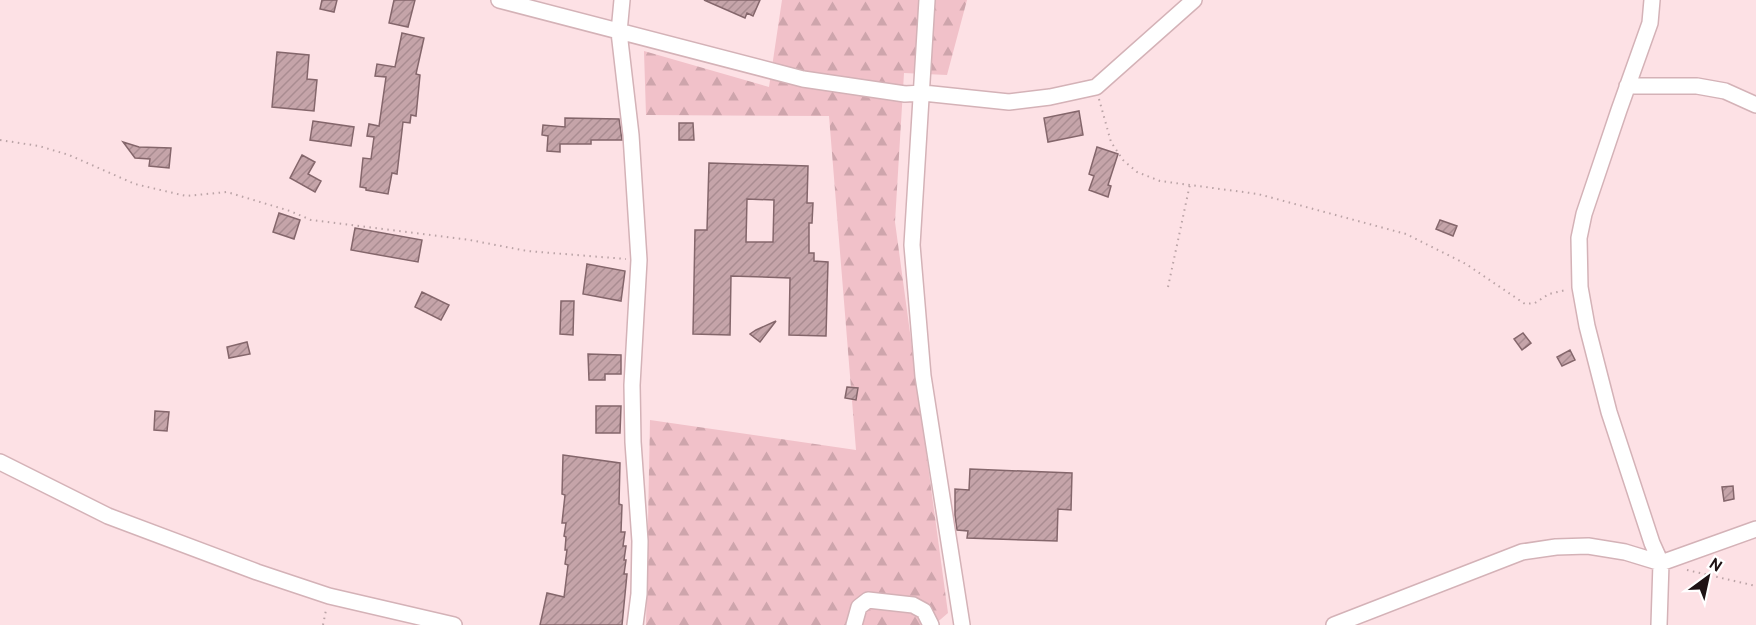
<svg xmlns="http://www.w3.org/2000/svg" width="1756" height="625" font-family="Overpass,sans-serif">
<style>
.forest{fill:url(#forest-firs)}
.building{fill:url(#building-hatch);stroke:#84666b;stroke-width:1.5;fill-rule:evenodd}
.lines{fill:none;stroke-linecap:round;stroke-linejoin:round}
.minor-casing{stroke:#d4b2b7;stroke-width:18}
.path{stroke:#baa3a6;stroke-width:2;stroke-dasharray:1.5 4.5;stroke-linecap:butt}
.minor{stroke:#fff;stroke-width:15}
</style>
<defs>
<pattern id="forest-firs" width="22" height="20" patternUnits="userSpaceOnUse" patternTransform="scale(1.5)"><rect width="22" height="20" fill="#f1c1c9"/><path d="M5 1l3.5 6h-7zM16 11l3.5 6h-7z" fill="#cea5ac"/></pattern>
<pattern id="building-hatch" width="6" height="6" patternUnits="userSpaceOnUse" patternTransform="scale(1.5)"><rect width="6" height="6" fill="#c5a4a9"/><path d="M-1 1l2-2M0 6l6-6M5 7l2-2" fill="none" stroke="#a98c91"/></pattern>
</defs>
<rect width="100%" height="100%" fill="#fde1e5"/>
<path class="forest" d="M 782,0 L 967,0 L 947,75 L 904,73 L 895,222 L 948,613 L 934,625 L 646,625 L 650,420 L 856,450 L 829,116 L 646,115 L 644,51 L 769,87 Z"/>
<path class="building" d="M 322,0 L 337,0 L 334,12 L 320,9 Z
M 394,0 L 415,0 L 408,27 L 389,23 Z
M 704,0 L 760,0 L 753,16 L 747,13 L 745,18 Z
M 402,33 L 424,38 L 416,74 L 420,75 L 416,116 L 411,115 L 410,123 L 403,122 L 397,174 L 392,173 L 388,194 L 366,190 L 366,188 L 360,187 L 363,158 L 371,159 L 374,137 L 367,136 L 369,124 L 379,126 L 386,77 L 375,76 L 377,64 L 395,67 Z
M 277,52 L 309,55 L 307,79 L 317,80 L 314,111 L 272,107 Z
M 1079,111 L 1083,135 L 1048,142 L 1044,118 Z
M 565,118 L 619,119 L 622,140 L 591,140 L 591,144 L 560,144 L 560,152 L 547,151 L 548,136 L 542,135 L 543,125 L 565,127 Z
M 313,121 L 354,127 L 351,146 L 310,140 Z
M 679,123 L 693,123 L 694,140 L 679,140 Z
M 123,142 L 139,147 L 171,148 L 169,168 L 149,166 L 150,159 L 135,158 Z
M 1097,147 L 1118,154 L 1108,185 L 1111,186 L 1108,197 L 1089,190 L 1094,176 L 1089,174 Z
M 302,155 L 315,162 L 308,174 L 321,181 L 315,192 L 290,178 Z
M 709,163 L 808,166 L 807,203 L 813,203 L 812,223 L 809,223 L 809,253 L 814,253 L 814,261 L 828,262 L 826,336 L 789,335 L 790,278 L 731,276 L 730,335 L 693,334 L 695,230 L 707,230 ZM 747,199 L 774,200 L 773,242 L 746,242 Z
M 279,213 L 300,220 L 294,239 L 273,232 Z
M 1440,220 L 1457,226 L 1453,236 L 1436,229 Z
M 355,228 L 422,240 L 418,262 L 351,250 Z
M 587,264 L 625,271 L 621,301 L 583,294 Z
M 422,292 L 449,305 L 441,320 L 415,307 Z
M 561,301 L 574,301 L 573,335 L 560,334 Z
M 776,321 L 760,342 L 750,334 L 756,330 Z
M 1523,333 L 1531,343 L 1522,350 L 1514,339 Z
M 247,342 L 250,354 L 229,358 L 227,347 Z
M 1570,350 L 1575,360 L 1562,366 L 1557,357 Z
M 588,354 L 621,355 L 621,374 L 605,374 L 605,380 L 589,380 Z
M 847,387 L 858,388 L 856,400 L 845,398 Z
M 596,406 L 621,406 L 620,433 L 596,433 Z
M 155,411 L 169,412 L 167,431 L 154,430 Z
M 563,455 L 620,463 L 619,504 L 622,505 L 621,532 L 625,532 L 623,546 L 626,546 L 624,560 L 626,560 L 624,574 L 627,574 L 622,625 L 540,625 L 547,593 L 564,597 L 568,565 L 565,564 L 567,550 L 565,550 L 566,537 L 564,536 L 566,523 L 562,523 L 565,495 L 562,494 Z
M 970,469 L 1072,473 L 1071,510 L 1058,509 L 1057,541 L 967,538 L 968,531 L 957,530 L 955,515 L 955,489 L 969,490 Z
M 1733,486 L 1734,499 L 1724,501 L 1722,487 Z"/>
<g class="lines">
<g class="minor-casing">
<path id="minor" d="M 499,0 L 803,79 L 905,94 L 923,93 L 1009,102 L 1050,97 L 1096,87 L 1194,0
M 622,0 L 619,32 L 631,135 L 639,260 L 632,385 L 633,442 L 640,541 L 639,594 L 635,625
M 927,0 L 912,245 L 923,376 L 962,625
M 1652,0 L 1650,23 L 1619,110 L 1584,214 L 1579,238 L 1580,287 L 1587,326 L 1609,412 L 1652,543 L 1661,563 L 1659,625
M 1627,86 L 1697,86 L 1725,91 L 1756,105
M 0,462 L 108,516 L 257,572 L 329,596 L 454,625
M 854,625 L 859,607 L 868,600 L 913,605 L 924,611 L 931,625
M 1334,625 L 1522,552 L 1556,547 L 1588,546 L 1625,552 L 1661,563 L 1756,529"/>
</g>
<path class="path" d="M 1099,99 L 1111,142 L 1123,160 L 1137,172 L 1160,181 L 1258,194 L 1406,234 L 1466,264 L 1525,304 L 1535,303 L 1549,294 L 1566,290
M 0,140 L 39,146 L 69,155 L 135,184 L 186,196 L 227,192 L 290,211 L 311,220 L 470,240 L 527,251 L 626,259
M 1168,287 L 1190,184
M 1687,570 L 1756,586
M 323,625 L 326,610"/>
<use href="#minor" class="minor"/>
</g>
<g transform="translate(1708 577) rotate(33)" stroke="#ffffff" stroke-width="4.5" paint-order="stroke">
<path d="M0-4.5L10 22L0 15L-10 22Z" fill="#1e1214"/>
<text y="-9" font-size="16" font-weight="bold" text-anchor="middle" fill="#1e1214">N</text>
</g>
</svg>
